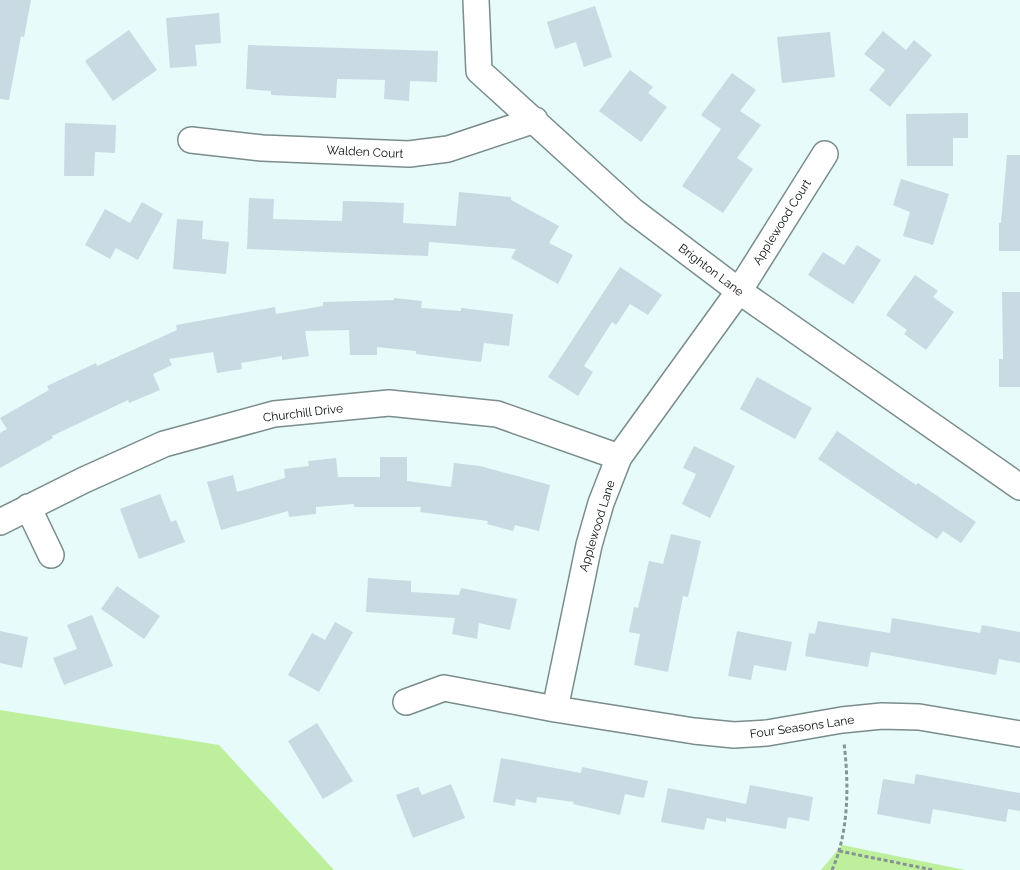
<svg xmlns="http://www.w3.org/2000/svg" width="1020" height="870" font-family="Raleway,sans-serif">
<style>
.green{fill:#bdef9c}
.building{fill:#c9dae2}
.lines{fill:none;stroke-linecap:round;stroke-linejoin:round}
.minor-casing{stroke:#7a8c8c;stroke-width:28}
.path{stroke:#869494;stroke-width:3;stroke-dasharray:4 2.5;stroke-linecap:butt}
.minor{stroke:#fff;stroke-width:25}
.labels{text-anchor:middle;stroke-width:4;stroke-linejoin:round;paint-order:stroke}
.street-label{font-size:12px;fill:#080f0f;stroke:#fff}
</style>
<rect width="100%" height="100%" fill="#e6fbfa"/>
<path class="green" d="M 0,710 L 219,745 L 334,870 L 0,870 Z
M 842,845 L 965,870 L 821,870 Z"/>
<path class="building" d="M 0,0 L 31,0 L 24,37 L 21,36 L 9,100 L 0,99 Z
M 595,6 L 612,57 L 584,67 L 576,42 L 555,49 L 547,22 Z
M 219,13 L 221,43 L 195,45 L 197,66 L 170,68 L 166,18 Z
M 129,30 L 157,70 L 113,101 L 85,61 Z
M 883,31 L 906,50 L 914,40 L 932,55 L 890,107 L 869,90 L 885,70 L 864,54 Z
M 830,32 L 835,77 L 782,83 L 777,37 Z
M 248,45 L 438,51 L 437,82 L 410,81 L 409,101 L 384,99 L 385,80 L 337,79 L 336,98 L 271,95 L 271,91 L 246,89 Z
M 630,70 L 653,87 L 648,93 L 667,107 L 641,142 L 599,111 Z
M 732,73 L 756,90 L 740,111 L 761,125 L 737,158 L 753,169 L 723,213 L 682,186 L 721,129 L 701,115 Z
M 968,113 L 968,138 L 953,138 L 953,166 L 907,166 L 906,114 Z
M 65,123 L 116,125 L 115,153 L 95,152 L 94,176 L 64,176 Z
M 1007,155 L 1020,155 L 1020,251 L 999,251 L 999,223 L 1001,223 Z
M 901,179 L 949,194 L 933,245 L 903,236 L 910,212 L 893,205 Z
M 459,192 L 511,197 L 511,200 L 559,226 L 549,243 L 573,255 L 558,284 L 511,258 L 516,249 L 429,242 L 428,256 L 247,249 L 249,198 L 274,199 L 273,219 L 342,221 L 343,201 L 379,202 L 404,203 L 403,223 L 456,226 Z
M 142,202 L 163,214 L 138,260 L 116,248 L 110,259 L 85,245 L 105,209 L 130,223 Z
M 177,219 L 203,221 L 202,239 L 229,242 L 226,274 L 173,269 Z
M 857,245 L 881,260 L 853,304 L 808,275 L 823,252 L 844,265 Z
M 620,267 L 662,295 L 648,315 L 630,304 L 616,325 L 612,322 L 584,366 L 593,372 L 578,396 L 548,377 Z
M 915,275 L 938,291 L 933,297 L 954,312 L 926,350 L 904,334 L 907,330 L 886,315 Z
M 1002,292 L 1020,292 L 1020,387 L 999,387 L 999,359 L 1003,359 Z
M 394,298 L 422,301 L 421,308 L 461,311 L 461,308 L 513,314 L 509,346 L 484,343 L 481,362 L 416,354 L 416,351 L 377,347 L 377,355 L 350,355 L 349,330 L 305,331 L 309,356 L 282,360 L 282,356 L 241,363 L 242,369 L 217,373 L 213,352 L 169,359 L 172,365 L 153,374 L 160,390 L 129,403 L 128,400 L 52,436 L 53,438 L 0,468 L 0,433 L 7,429 L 0,418 L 49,390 L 47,386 L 96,363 L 97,366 L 177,330 L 176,325 L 275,307 L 276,314 L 323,306 L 323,302 L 394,300 Z
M 757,377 L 812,408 L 795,439 L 740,409 Z
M 837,431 L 916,485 L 918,483 L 976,522 L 961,543 L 943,531 L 937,539 L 818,459 Z
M 694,446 L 735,466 L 710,518 L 682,504 L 696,474 L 683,468 Z
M 380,457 L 407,457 L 407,481 L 451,487 L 454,463 L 480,466 L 550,485 L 539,531 L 515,525 L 513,531 L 487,524 L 488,521 L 420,512 L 421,507 L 354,507 L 354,504 L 316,507 L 316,514 L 289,517 L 288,511 L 221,530 L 207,482 L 233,475 L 237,492 L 285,478 L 284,469 L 309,466 L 308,461 L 336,458 L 338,477 L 380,477 Z
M 160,494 L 171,522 L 176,520 L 185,542 L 139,559 L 120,509 Z
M 671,534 L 701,541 L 688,597 L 683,596 L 668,672 L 634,665 L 640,634 L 629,632 L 634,607 L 638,608 L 649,561 L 663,564 Z
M 368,578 L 411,581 L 411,592 L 459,595 L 461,588 L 517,599 L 510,630 L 479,623 L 477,639 L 452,634 L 455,618 L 366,612 Z
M 117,586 L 160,616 L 144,639 L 101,609 Z
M 92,615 L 113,666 L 64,685 L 53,658 L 77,649 L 67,625 Z
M 892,618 L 980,633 L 982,625 L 1020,632 L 1020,663 L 999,659 L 996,675 L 871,652 L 868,667 L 805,656 L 809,633 L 815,634 L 818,621 L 890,633 Z
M 335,622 L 353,632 L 319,692 L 288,675 L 312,633 L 325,640 Z
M 0,631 L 28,637 L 22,668 L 0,663 Z
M 737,631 L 792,642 L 786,671 L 754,665 L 751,680 L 728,676 Z
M 317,723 L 353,781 L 323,799 L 288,741 Z
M 501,758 L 581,773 L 582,767 L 648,781 L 644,798 L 625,794 L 620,815 L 573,804 L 574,802 L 537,797 L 536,803 L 516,799 L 515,806 L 493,802 Z
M 916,774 L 1020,793 L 1020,811 L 1008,809 L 1006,822 L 933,809 L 930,824 L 877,814 L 883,779 L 914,784 Z
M 451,784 L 465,818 L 413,838 L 396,795 L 418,787 L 422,795 Z
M 750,785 L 813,797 L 809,821 L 788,817 L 786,829 L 726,818 L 726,822 L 707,818 L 704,830 L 661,822 L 668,788 L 746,804 Z"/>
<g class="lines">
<g class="minor-casing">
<path id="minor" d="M 476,0 L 479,71 L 633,211 L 739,291 L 1020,487
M 191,140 L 262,148 L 409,154 L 448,149 L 535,120
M 28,507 L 51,555
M 0,522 L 84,480 L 164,444 L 274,414 L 389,403 L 497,414 L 619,457
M 406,702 L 444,688 L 555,709 L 694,731 L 734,735 L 767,733 L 842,720 L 882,716 L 919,717 L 1020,734
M 555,709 L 589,545 L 601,503 L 619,457 L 739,291 L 825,154"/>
</g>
<path class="path" d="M 839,851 L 933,870
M 832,870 C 849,832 849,784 844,743"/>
<use href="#minor" class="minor"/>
</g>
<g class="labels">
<g class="street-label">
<text transform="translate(365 152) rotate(3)" y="4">Walden Court</text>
<text transform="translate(782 222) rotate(-58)" y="4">Applewood Court</text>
<text transform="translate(711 270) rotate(37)" y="4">Brighton Lane</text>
<text transform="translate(303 413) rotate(-7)" y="4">Churchill Drive</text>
<text transform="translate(597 526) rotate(-73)" y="4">Applewood Lane</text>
<text transform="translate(802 727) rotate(-8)" y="4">Four Seasons Lane</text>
</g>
</g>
</svg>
